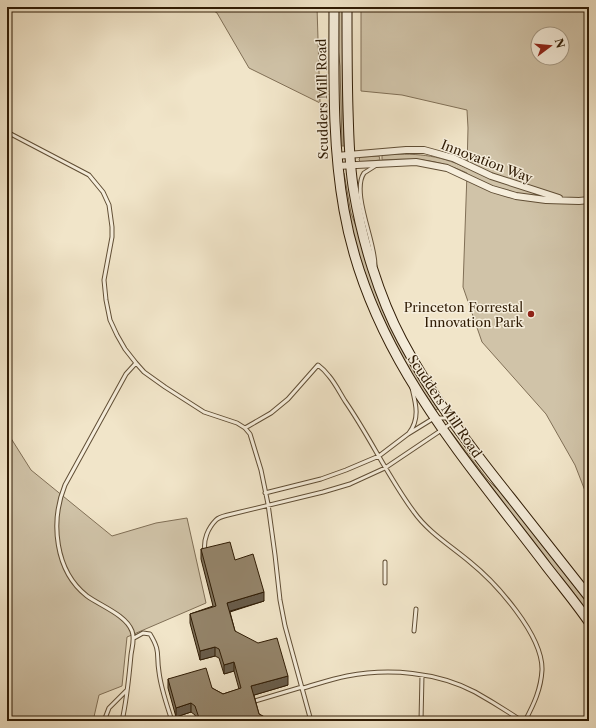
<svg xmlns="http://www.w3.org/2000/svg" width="596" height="728" font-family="'Libre Caslon Text',serif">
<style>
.green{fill:#d0c3a8;stroke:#806f56;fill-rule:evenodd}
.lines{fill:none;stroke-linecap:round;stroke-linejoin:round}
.lane-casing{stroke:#604e35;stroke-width:5}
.street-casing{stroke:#604e35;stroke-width:8}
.secondary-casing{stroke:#2f1b04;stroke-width:11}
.lane{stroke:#f6eedc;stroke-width:3}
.street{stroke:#f6eedc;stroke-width:6}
.secondary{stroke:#f6eedc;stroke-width:9}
.wall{fill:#7f725b;stroke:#2f1b04}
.shaded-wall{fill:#685c4a;stroke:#2f1b04}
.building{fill:#94846a;stroke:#2f1b04}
.poi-dot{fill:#8f2418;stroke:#f6eedc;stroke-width:1.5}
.labels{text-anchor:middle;stroke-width:3;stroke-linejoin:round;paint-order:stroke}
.street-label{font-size:13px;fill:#2f1b04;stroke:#f6eedc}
.poi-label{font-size:13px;fill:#2f1b04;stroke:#f6eedc;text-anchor:end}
</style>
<rect width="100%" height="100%" fill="#f1e5c9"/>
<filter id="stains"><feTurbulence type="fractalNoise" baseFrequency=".005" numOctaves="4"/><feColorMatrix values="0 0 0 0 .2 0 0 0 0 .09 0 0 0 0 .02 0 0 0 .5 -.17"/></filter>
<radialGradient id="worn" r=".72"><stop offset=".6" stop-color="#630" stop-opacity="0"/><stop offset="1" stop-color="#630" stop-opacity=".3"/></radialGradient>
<path class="green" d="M 208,7 L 317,7 L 320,103 L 249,68 L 217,13 Z
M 337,7 L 343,7 L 343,119 L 344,146 L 342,146 L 340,66 L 337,38 Z
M 361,7 L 589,7 L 589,501 L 575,465 L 546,414 L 482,342 L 463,287 L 467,173 C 437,159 415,158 382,160 L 382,155 C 414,153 437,154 467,168 L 468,128 L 467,110 L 402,95 L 361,91 ZM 538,34 L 562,34 L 562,58 L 538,58 Z
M 379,156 L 380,160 L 361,162 L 359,160 L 360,157 Z
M 342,173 L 344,173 L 351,213 L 359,234 L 411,366 L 438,409 L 436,410 L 408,369 L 381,318 L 360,259 L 353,234 Z
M 7,432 L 31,470 L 112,536 L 156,523 L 187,518 L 206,603 L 127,637 L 122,686 L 99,695 L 93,721 L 7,721 Z
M 451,432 L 487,479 L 508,500 L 588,603 L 589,615 L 449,434 Z"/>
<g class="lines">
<g class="lane-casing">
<path id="lane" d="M 7,132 L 89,175 L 103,192 L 109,205 L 112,227 L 112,237 L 104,280 L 106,300 L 110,320 L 117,335 L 125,349 L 136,363 L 144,372 L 165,387 L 204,412 L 237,423 L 245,428 L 250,434 L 261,470 L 268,504 L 275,555 L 280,600 L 285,626 L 311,721
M 375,166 L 364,173 C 351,192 375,241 375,265
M 245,428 L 271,413 L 288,399 L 318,365 C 322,368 326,372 329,376 C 335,383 340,393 345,401 C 370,437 388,477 414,512 C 428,532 451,546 470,562 C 496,583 543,635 542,670 C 541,689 534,704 525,721
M 409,433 C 420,419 416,404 412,388
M 265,493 L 321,479 L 346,470 L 379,456 L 408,434 L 434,418 L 449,418
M 205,551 C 203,540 208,528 216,520 C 219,517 224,516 228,515 L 323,492 L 350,484 L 385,468 L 452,423
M 385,583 L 385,562
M 414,631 L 416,609
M 134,638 L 143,633 L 150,634 C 161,652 156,654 159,672 C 161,689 167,705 172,721
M 303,688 C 317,684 332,679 347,676 C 389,668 437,672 475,692 C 491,701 507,711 522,721
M 255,701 L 302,687
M 104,721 L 109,708 L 127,690
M 122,721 C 127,699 129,677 131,655 C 132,647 135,639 132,631 C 126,615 101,606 87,596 C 55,571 50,522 65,485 L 126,374 L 136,363
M 421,721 L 422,675"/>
</g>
<g class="street-casing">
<path id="street" d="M 336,156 L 406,150 L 424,150 L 453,158 L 491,176 L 559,198
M 337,166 L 416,162 L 447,168 L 492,189 L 516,196 L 546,200 L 579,201 L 589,200"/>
</g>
<g class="secondary-casing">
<path id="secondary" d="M 334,7 C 334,75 332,143 344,210 C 369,353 463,456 547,567 C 561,585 576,603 589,622
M 347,7 C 347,41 347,76 348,110 C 349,138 349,165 354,192 C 362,240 379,297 402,340 C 432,397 471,448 511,498 C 537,531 563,564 589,597"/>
</g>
<use href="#lane" class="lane"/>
<use href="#street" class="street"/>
<use href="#secondary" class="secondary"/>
</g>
<path class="wall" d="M 201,549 L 235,560 L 264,601 L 230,612 L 235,631 L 288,685 L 254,695 L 259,714 L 272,721 L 197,721 L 195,715 L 191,712 L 176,717 L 168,688 L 168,679 L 212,688 L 223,694 L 239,689 L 234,671 L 224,674 L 219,658 L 215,656 L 200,660 L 190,623 L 190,614 L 213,606 L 201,559 Z"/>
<path class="shaded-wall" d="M 264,592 L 264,601 L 227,612 L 227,603 Z
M 215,647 L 215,656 L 200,660 L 200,651 Z
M 234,662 L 234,671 L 224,674 L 224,665 Z
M 288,676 L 288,685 L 251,696 L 251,686 Z
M 191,703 L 191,712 L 176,717 L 176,708 Z
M 215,717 L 215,721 L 200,721 Z"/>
<path class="building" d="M 230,542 L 235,560 L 253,554 L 264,592 L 227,603 L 235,631 L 258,643 L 277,638 L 288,676 L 251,686 L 259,714 L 272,721 L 220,721 L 219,719 L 215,717 L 200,721 L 195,706 L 191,703 L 176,708 L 168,679 L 206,668 L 212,688 L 223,694 L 241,688 L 234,662 L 224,665 L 219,649 L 215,647 L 200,651 L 190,614 L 216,606 L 201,549 Z"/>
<circle class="poi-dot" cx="531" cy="314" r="4"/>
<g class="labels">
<g class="street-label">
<text transform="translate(322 99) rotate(-91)" y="5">Scudders Mill Road</text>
<text transform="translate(487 161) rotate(21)" y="5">Innovation Way</text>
<text transform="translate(445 406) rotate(56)" y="5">Scudders Mill Road</text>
</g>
<g class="poi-label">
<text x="523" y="312">Princeton Forrestal<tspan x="523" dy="15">Innovation Park</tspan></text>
</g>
</g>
<rect width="596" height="728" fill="none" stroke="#f1e5c9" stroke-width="24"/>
<rect x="8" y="8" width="580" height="712" fill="none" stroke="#2f1b04" stroke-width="2"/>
<rect x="12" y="12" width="572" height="704" fill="none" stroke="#2f1b04"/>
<g transform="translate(550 46) rotate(74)"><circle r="19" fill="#f6eedc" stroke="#a69a86"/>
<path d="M0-3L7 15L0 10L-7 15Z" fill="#8f2418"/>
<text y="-6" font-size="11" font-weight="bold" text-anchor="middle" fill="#2f1b04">N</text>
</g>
<rect width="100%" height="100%" filter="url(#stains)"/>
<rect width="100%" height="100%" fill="url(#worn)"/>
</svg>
